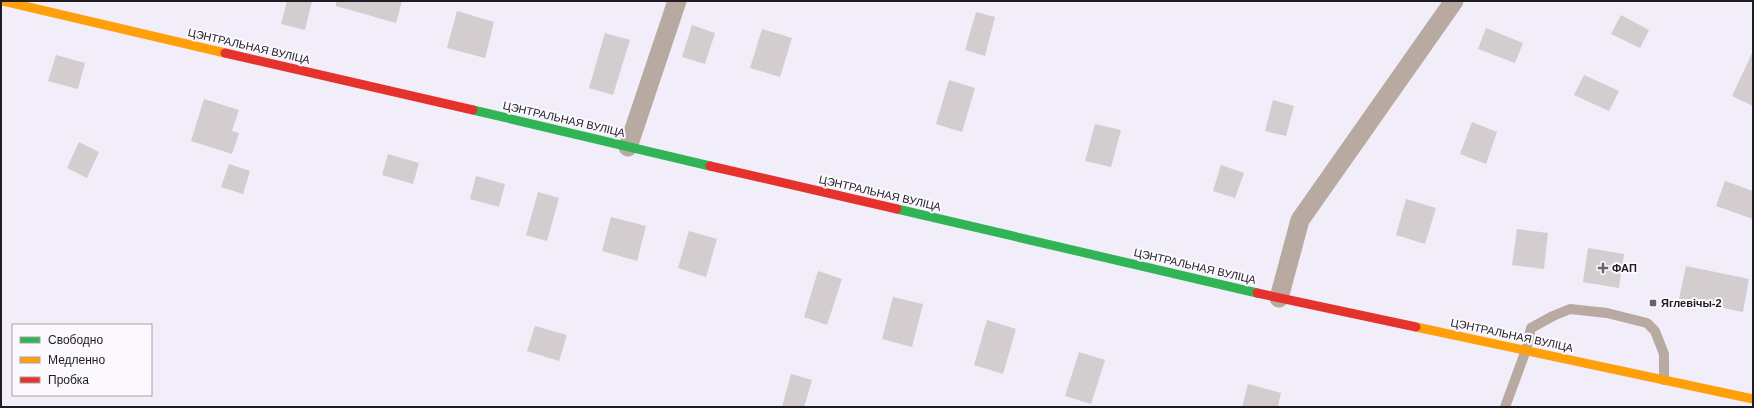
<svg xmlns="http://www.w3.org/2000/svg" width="1754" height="408" font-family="Arial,sans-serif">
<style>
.building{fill:#d3cdd0}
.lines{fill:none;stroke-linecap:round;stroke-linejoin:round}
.lane{stroke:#b9aaa1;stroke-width:10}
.street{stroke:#b9aaa1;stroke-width:19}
.fast{stroke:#30b455;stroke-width:9}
.slow{stroke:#ff9f0a;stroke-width:9}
.jam{stroke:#e5322d;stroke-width:9}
.poi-dot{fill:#68656f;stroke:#fbf9fd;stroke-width:1.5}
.labels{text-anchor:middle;stroke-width:4;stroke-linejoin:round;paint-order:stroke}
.street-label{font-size:11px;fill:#1f1c24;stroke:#fbf9fd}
.poi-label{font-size:11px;font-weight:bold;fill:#1f1c24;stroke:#fbf9fd;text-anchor:start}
</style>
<rect width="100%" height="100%" fill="#f1edf9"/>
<path class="building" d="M 287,1 L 312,1 L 305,30 L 281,24 Z
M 336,1 L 402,1 L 396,23 L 336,6 Z
M 457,11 L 494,22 L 485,58 L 447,48 Z
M 976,12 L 995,17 L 985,56 L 965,50 Z
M 1621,15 L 1649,30 L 1640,48 L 1611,34 Z
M 692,25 L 715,33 L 705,64 L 682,57 Z
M 1486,28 L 1523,43 L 1515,63 L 1478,49 Z
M 762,29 L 792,38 L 780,77 L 750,68 Z
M 605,33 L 630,40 L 613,95 L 589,88 Z
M 1753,51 L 1753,106 L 1732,96 Z
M 56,55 L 85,63 L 78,89 L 48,81 Z
M 1584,75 L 1619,91 L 1609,111 L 1574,95 Z
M 949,80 L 975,88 L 962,132 L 936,124 Z
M 204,99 L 239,110 L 232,131 L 239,133 L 232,154 L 191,141 Z
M 1273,100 L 1294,106 L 1286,136 L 1265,131 Z
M 1472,122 L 1497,132 L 1486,164 L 1460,154 Z
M 1095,124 L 1121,130 L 1111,167 L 1085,161 Z
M 79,142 L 99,152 L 87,178 L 67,168 Z
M 388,154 L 419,163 L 413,184 L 382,175 Z
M 229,164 L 250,171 L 243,194 L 221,187 Z
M 1221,165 L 1244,173 L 1235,198 L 1213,191 Z
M 476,176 L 505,184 L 499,207 L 470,199 Z
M 1725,181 L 1753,191 L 1753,219 L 1716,206 Z
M 538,192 L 559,198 L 547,241 L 526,235 Z
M 1406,199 L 1436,208 L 1425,244 L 1396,235 Z
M 611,217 L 646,226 L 637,261 L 602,251 Z
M 1517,229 L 1548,233 L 1544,269 L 1512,265 Z
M 689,231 L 717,239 L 706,277 L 678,268 Z
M 1588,248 L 1624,254 L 1619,288 L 1583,282 Z
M 1686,266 L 1749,279 L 1743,312 L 1679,299 Z
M 818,271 L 842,279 L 827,325 L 804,317 Z
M 893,297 L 923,304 L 912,347 L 882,339 Z
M 987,320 L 1016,329 L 1003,374 L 974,365 Z
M 535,326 L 567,335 L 559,361 L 527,351 Z
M 1079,352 L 1105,360 L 1091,404 L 1065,396 Z
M 791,374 L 812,380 L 804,407 L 782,407 Z
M 1248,384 L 1281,393 L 1278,407 L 1242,407 Z"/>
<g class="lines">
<path class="lane" d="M 1505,407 L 1526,350 L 1531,328 L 1553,316 L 1570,309 L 1607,313 L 1647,323 L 1655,331 L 1664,354 L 1664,380"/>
<path class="street" d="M 628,147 L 677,1
M 1279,298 L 1300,220 L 1454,1"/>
<path class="fast" d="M 473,110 L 710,166
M 897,209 L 1257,293"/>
<path class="slow" d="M 3,1 L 225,53
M 1416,327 L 1753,399"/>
<path class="jam" d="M 225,53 L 473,110
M 710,166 L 897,209
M 1257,293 L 1416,327"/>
</g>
<g class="poi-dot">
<path d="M1601 262h4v4h4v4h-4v4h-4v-4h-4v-4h4z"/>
<rect x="1649" y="299" width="8" height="8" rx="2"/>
</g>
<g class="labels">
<g class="street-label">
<text transform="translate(249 46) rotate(13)" y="4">ЦЭНТРАЛЬНАЯ ВУЛІЦА</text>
<text transform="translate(564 119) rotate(13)" y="4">ЦЭНТРАЛЬНАЯ ВУЛІЦА</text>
<text transform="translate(880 193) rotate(13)" y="4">ЦЭНТРАЛЬНАЯ ВУЛІЦА</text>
<text transform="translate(1195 266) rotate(13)" y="4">ЦЭНТРАЛЬНАЯ ВУЛІЦА</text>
<text transform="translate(1512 335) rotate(12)" y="4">ЦЭНТРАЛЬНАЯ ВУЛІЦА</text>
</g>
<g class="poi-label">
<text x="1612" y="272">ФАП</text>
<text x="1661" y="307">Яглевічы-2</text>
</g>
</g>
<rect width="1754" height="408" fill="none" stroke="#1f1c24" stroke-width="4"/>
<rect x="12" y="324" width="140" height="72" fill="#fbf9fd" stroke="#a3a1a6"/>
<rect x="20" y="337" width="20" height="6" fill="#30b455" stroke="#a3a1a6"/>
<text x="48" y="344" font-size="12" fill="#1f1c24">Свободно</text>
<rect x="20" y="357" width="20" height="6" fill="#ff9f0a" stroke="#a3a1a6"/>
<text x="48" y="364" font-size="12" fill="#1f1c24">Медленно</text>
<rect x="20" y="377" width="20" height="6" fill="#e5322d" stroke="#a3a1a6"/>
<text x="48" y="384" font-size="12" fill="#1f1c24">Пробка</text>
</svg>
